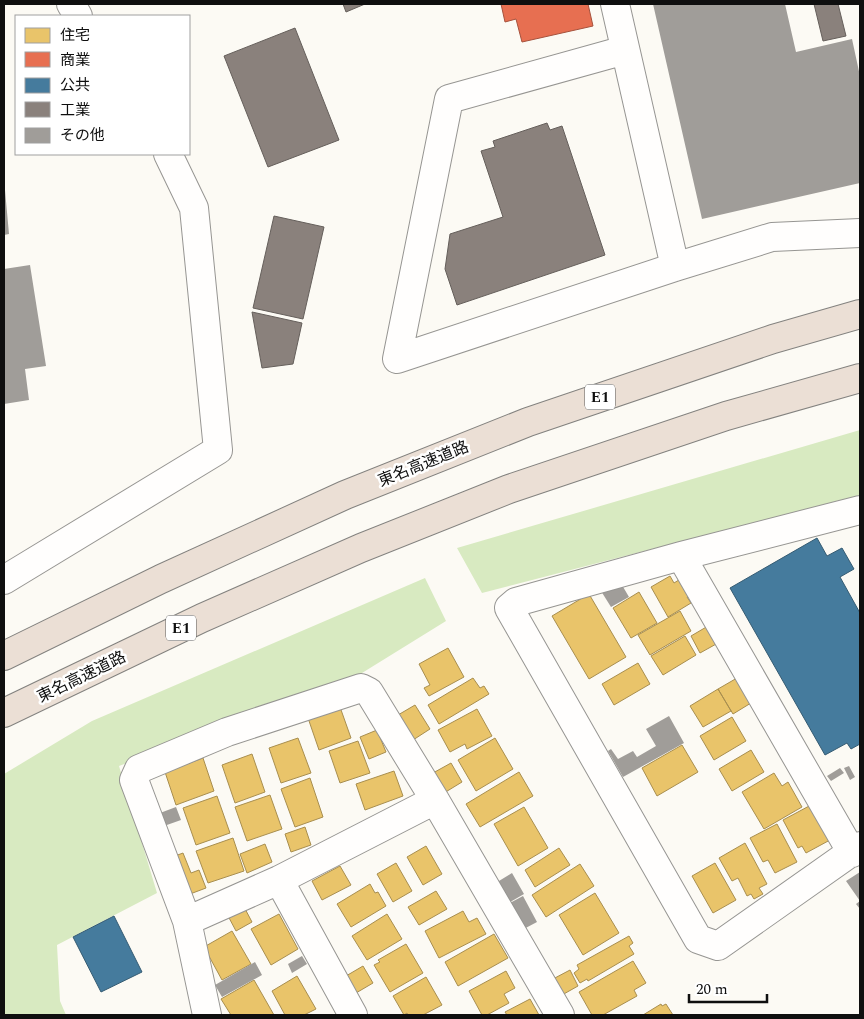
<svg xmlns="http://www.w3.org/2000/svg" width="864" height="1019" viewBox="0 0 864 1019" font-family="Spectral,'Noto Sans JP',serif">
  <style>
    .forest { fill: #d8eac1 }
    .homes { fill: #e9c46a; stroke: #a88e4f }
    .shops { fill: #e76f51; stroke: #a6523d }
    .public { fill: #457b9d; stroke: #355b72 }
    .industry { fill: #8a817c; stroke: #655f5b }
    .building { fill: #a09d99 }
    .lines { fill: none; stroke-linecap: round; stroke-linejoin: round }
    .minor-casing { stroke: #969592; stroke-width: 30 }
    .highway-casing { stroke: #83827f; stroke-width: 30 }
    .minor { stroke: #fffefd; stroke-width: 28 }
    .highway { stroke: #ebdfd5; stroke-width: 28 }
    .labels { text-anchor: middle; stroke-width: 5; stroke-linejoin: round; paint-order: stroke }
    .shield { fill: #fff; stroke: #575757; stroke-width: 1 }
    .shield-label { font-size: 15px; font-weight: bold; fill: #0f0f0f }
    .street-label { font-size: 16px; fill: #0f0f0f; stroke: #fff }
  </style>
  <rect width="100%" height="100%" fill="#fcfaf4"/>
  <path class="forest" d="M860,430V495L482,593L457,548Z
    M425,578L446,621L362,673L119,766L157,893L57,945L60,1001L66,1015H4V774L92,721Z"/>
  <path class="homes" d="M670,576L674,583L682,578L691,595L687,597L691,603L668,617L651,587Z
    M639,592L657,623L631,638L613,608Z
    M589,594L626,657L589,679L552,616Z
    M680,611L691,631L650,655L638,635Z
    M708,626L718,643L700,653L691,636Z
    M685,636L696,655L663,675L651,656Z
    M448,648L464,677L429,696L424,688L430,685L419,664Z
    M638,663L650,684L614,705L602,684Z
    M473,678L480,688L484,686L489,694L439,724L428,705Z
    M737,678L751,703L733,714L718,689Z
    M718,689L731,711L703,727L690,706Z
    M415,705L430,729L413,740L398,715Z
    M340,707L351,738L319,750L308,718Z
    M477,709L492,736L467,749L465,744L450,752L438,730Z
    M732,717L746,741L714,760L700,736Z
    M377,730L386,752L369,759L360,737Z
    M298,738L311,773L281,783L269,748Z
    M495,738L513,769L476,791L458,760Z
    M358,741L370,773L340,783L329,751Z
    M682,745L698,772L657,796L642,768Z
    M751,750L764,772L732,791L719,769Z
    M252,754L265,792L235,803L222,765Z
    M203,758L214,791L176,805L165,772Z
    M451,763L462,782L444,793L433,773Z
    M394,771L403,796L365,810L356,784Z
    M519,772L533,796L480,827L466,804Z
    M774,773L782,786L788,782L802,807L764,829L742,792Z
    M310,778L323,817L295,827L281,789Z
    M270,795L282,829L247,841L235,807Z
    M217,796L230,833L196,845L183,808Z
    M811,805L830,840L806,853L802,846L798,848L783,820Z
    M524,807L548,848L518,866L494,824Z
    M777,824L797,862L775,873L768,860L763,862L750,838Z
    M305,827L311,845L291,852L285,834Z
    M233,838L244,871L208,883L196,851Z
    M745,843L767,884L759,888L763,894L754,899L751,894L747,896L738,878L732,881L719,858Z
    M265,844L272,862L247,873L240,854Z
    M426,846L442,874L423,885L407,857Z
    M559,848L570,865L535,887L525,870Z
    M183,853L191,873L199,870L206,888L190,894L175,856Z
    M396,863L412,891L393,902L377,874Z
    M715,863L736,900L713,913L692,876Z
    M580,864L594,886L546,917L532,895Z
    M340,866L351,885L322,900L312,881Z
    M370,884L375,893L378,892L386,906L351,927L337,904Z
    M436,891L447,909L419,925L408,907Z
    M595,893L619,933L583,955L559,915Z
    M243,905L252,922L236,931L227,914Z
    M463,911L469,922L477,918L486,934L439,958L425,931Z
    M279,914L298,949L271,965L251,929Z
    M387,914L402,939L367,960L352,936Z
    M232,931L251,964L222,980L204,947Z
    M494,934L508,958L458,986L445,962Z
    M629,936L633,943L629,946L634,954L588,981L587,979L580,983L574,973L579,969L577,965Z
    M406,944L423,973L390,992L374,965L380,962L378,960Z
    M633,961L646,983L634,990L637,996L603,1015H592L579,992Z
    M363,966L373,983L356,993L346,976Z
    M570,970L578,986L562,995L553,979Z
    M506,971L515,988L504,994L509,1003L487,1015H482L469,991Z
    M297,976L316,1009L304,1015H285L272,991Z
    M426,977L442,1005L423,1015H408L407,1013L404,1015L393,996Z
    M254,980L274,1015H231L221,999Z
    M530,999L539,1015H507L505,1012Z
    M661,1004L662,1006L666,1004L673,1015H643Z"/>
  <path class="shops" d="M501,4H588L593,26L522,42L516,19L505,22Z"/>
  <path class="public" d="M817,538L827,556L842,548L854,569L840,577L860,613V744L851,749L847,743L825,755L730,588Z
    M114,916L142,972L101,992L73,937Z"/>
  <path class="industry" d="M343,4H365L346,12Z
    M814,4H838L846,36L823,41Z
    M295,28L339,140L268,167L224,56Z
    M547,123L550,130L562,126L605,255L457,305L445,269L450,234L503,217L481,151L495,147L493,141Z
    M274,216L324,227L303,319L253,308Z
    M252,312L302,323L293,364L262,368Z"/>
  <path class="building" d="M653,4H785L796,52L852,39L860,76V183L702,219Z
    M4,190H5L9,234L4,235Z
    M30,265L46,366L25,369L29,400L4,404V269Z
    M619,580L629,597L611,607L601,591Z
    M669,716L684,743L623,777L608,751L611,749L618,759L633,751L637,757L656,746L646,729Z
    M849,766L855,777L850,780L844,768Z
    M840,768L844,773L831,781L827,776Z
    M176,807L181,820L164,826L160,813Z
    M860,872V909L856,904L860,901L846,881Z
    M512,873L524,894L505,905L494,884Z
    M523,896L537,922L520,931L506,905Z
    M302,956L307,964L292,973L288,964Z
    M255,962L262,975L222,997L215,985Z"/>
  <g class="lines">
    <defs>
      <path id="minor" d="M71,4L78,16
        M615,4L675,267
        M625,50L449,99L397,359L675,267L772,237L860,233
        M860,510L681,556L516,602L509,608L698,939L718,946L860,846
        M681,556L852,853
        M4,580L218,450L194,208L168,154
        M279,880L353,1015
        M187,921L279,880L435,800
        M207,1015L187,921L134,780L139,769L227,732L361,688L369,692L435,800L560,1015"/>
      <path id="highway" d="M4,656L161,579L345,495L528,422L773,339L860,314
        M4,713L202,618L361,548L509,489L726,416L860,378"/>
    </defs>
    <use href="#minor" class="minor-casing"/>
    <use href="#highway" class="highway-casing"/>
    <use href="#minor" class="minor"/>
    <use href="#highway" class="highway"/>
  </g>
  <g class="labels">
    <g class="shield">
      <rect x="585" y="384.5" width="30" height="25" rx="4"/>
      <rect x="166" y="615.5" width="30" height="25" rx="4"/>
    </g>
    <g class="shield-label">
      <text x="600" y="402">E1</text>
      <text x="181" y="633">E1</text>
    </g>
    <g class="street-label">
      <text transform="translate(423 463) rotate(-22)" y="6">東名高速道路</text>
      <text transform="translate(81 676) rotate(-26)" y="6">東名高速道路</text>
    </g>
  </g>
  <rect width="864" height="1019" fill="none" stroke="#0f0f0f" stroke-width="10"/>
  <rect x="15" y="15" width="175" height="140" fill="#ffffff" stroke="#9f9f9f"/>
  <rect x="25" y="28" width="25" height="15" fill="#e9c46a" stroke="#9f9f9f"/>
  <text x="60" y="40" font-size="15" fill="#0f0f0f">住宅</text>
  <rect x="25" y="52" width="25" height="15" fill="#e76f51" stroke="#9f9f9f"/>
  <text x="60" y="65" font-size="15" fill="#0f0f0f">商業</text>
  <rect x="25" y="78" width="25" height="15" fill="#457b9d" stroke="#9f9f9f"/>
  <text x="60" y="90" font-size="15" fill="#0f0f0f">公共</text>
  <rect x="25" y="102" width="25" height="15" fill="#8a817c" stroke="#9f9f9f"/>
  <text x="60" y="115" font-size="15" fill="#0f0f0f">工業</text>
  <rect x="25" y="128" width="25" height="15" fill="#a09d99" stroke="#9f9f9f"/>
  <text x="60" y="140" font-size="15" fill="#0f0f0f">その他</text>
  <path d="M689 994v8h78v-8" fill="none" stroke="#0f0f0f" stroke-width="2.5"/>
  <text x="696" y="994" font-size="15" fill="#0f0f0f" stroke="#ffffff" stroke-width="4" paint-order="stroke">20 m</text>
</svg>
